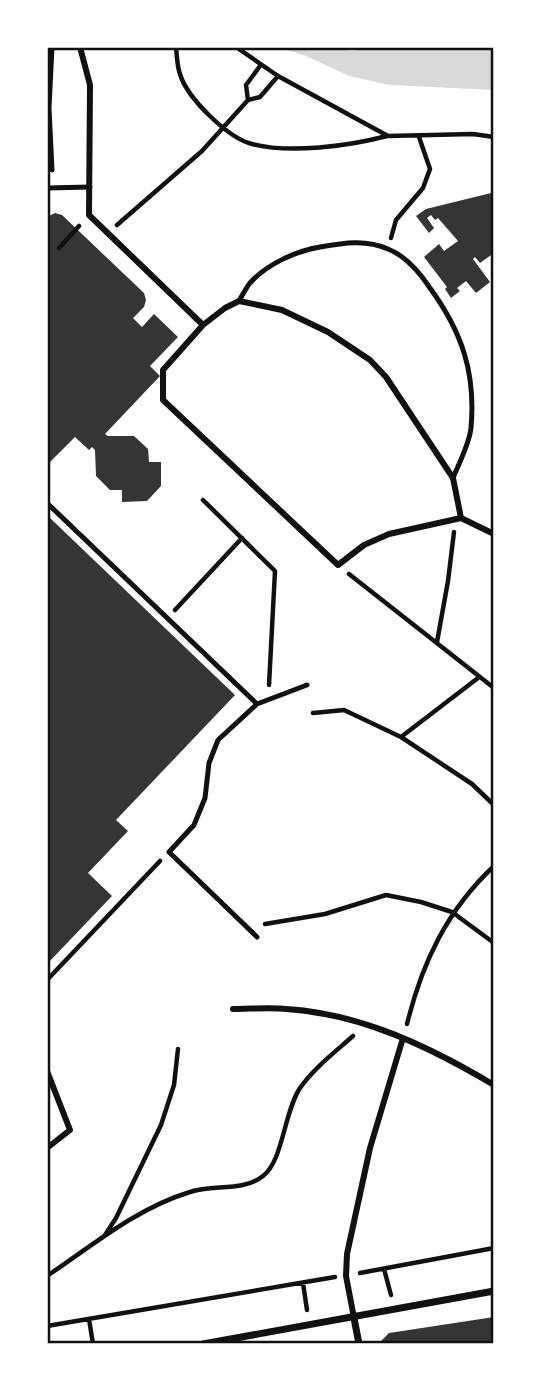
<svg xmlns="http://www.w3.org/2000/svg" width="541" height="1391" viewBox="0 0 541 1391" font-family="'Alegreya Sans',sans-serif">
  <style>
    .water { fill: #d9d9d9 }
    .building { fill: #353535 }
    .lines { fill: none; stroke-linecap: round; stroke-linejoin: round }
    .path { stroke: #111; stroke-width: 4.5 }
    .service { stroke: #111; stroke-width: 5 }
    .pedestrian { stroke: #111; stroke-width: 6 }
    .minor { stroke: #111; stroke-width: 7 }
    .neatline { fill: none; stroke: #111; stroke-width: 2.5 }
  </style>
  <rect width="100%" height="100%" fill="#fff"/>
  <path class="water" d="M277,47H333C342,51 358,53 367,47H494V90L390,85L349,76L306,56Z"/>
  <path class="building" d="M491,193L494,198V253L480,263L475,257L473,259L490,282L476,293L466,281L457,288L460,291L451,298L445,289L447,287L424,257L439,244L444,251L458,241L438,218L435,220L431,215L427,218L434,228L429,233L416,216L426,209Z
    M55,213L62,215L144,293L146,300L144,307L133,318L142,327L154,314L178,337L150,366L160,376L105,434L108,436H134L148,449L149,462H161V486L147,501L122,502V490H110L96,476L95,450L92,447L89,450L75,437L47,465V217Z
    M50,518L235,695L116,820L128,831L88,873L112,896L47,964V520Z
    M494,1317V1344H378L389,1333Z"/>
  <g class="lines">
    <path class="path" d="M176,47C177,56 177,66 180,74C187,98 228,138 252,144C290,154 349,146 387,136
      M236,47L278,76L388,136L473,134L494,137
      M248,100L246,85L260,66
      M117,225L202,151L248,100L260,97L278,76
      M391,238L396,220L423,188L430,169L419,137
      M59,248L79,226
      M203,500L275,571L269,685
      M349,574L494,688
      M175,610L242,538
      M437,642L448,581L454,532
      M313,713L344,710L401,737L472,784L494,805
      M401,737L478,678
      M265,924L325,914L386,895L421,902L452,912L494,943
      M47,980L160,861
      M407,1024C422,963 447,910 494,866
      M105,1235L116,1218L161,1125L174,1085L178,1049
      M384,1269L391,1295
      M360,1273L494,1248
      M47,1276C93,1245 137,1208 190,1192C213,1184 243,1192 263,1176C283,1161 284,1112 300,1088C314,1068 335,1052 353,1036
      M303,1283L307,1310
      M89,1319L93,1344
      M47,1326L335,1277"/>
    <path class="service" d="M52,47L49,108L52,170
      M47,188L90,187
      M239,301C242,296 246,288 250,283C267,264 296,251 320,247C343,243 366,239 388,249C406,256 420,273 430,288C462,332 476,373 471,428C469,445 459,463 453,478
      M47,503L257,704
      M257,937L169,852L194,825L205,798L209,763L218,740L257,704L307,685"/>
    <path class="pedestrian" d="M80,47L90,85L89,215L203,325L163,370V400L338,565L364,545L389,534L461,518
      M203,325L225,308L239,301L282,310L328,332L370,360L386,377L453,478L461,518
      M461,518L494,534
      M233,1009C250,1009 269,1007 287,1009C362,1014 430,1047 494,1085
      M47,1071L70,1130L47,1148
      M354,1318L346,1276L347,1254L370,1148L403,1038"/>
    <path class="minor" d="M354,1318L359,1344
      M203,1344L494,1291"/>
  </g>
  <rect width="541" height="1391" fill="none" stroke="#ffffff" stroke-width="98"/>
  <rect x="49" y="49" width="443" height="1293" class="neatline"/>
</svg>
